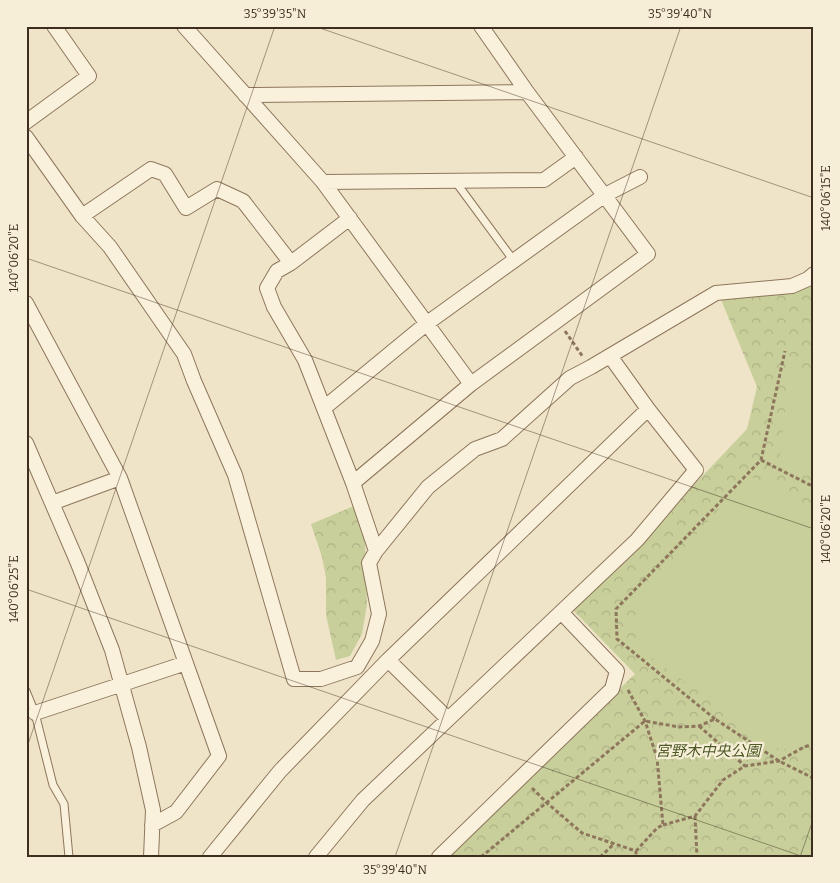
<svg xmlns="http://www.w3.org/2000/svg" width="840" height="883" viewBox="0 0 840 883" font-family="Bitter,'Noto Sans JP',serif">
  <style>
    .park { fill: url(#park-crowns) }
    .pitch { fill: #c9cf9b }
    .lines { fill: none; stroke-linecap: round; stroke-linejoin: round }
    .lane-casing { stroke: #8d765c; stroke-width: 9 }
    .street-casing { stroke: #8d765c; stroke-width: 16 }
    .path { stroke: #8d765c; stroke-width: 3; stroke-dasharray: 4 2.5; stroke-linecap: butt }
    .lane { stroke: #faf1dc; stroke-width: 7 }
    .street { stroke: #faf1dc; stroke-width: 14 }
    .ticks { fill: none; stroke: #3d2e20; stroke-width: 1; stroke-opacity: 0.45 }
    .labels { text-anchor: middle; stroke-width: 4.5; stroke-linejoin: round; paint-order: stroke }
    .park-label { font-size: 15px; font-style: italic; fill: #4d5a26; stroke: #f7eed8 }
    .neatline { fill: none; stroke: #3d2e20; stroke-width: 2 }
    .ticks-label { font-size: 12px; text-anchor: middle; fill: #3d2e20 }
  </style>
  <defs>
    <pattern id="park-crowns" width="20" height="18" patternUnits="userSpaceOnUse" patternTransform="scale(1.25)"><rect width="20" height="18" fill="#c9cf9b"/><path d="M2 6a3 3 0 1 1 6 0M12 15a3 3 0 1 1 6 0" fill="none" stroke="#aeb285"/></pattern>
  </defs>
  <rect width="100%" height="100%" fill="#f0e4c8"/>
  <path class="park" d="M814,282V857H446L635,674L571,608L638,544L747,429L757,387L720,297Z
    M354,506L365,537L367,605L362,634L350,656L336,660L326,615V578L322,557L311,524Z"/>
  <path class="pitch" d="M789,371L814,373V476L778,474Z
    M749,476L814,509V727L782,751L638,648L635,602Z"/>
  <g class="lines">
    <defs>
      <path id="lane" d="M455,181L514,261
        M26,691L35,713L53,785L64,804L69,857"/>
      <path id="street" d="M184,26L323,182L471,384
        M245,95L527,92
        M26,122L89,76L54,26
        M26,137L82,216L110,247L184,354L194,381L235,475L294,679H321L357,667L372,641L379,614L369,563L376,551L428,487L475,449L502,439L570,378L591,367L716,293L792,286L808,279L814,274
        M323,182L544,180L576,157
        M82,216L151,169L165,174L186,208L217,189L243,201L291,263
        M350,218L291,263L277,271L267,288L274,307L305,360L353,483L376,551
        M26,303L120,478
        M324,408L426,324L605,195L640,177
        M26,443L77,561L112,650L139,747L153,810L151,857
        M353,483L471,384L648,254L527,92L481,26
        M52,503L120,478L219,756L176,812L152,825
        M388,660L448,719
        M35,713L186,663
        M210,857L280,771L388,660L648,409
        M316,857L363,800L637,540L696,470L648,409L610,356
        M439,857L612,689L617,671L562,613"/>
    </defs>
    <use href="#lane" class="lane-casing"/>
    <use href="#street" class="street-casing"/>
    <path class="path" d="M565,331L583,357
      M761,460L814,487
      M628,690L645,721L657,758L663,825L657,828L636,851
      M715,719L617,639L616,609L761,460L785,351
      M699,726L745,766
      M532,788L546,802L582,833L636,851V857
      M695,816L697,857
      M663,825L695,816L723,780L745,766L779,761L804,747L814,744
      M481,857L645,721L679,727L699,726L715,719L779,761L811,777L814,780
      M600,857L614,844"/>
    <use href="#lane" class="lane"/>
    <use href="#street" class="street"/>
  </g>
  <path class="ticks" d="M314,26L814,198M26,258L814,529M26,589L804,857M26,750L275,26M395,857L681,26M800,857L814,817"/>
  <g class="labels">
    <g class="park-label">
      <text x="708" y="756">宮野木中央公園</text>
    </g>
  </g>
  <rect width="840" height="883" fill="none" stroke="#f7eed8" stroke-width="55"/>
  <rect x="28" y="28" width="784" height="828" class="neatline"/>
  <g class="ticks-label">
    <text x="275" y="18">35°39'35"N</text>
    <text x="680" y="18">35°39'40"N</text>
    <text transform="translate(826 198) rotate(-90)" y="4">140°06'15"E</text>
    <text transform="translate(14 258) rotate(-90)" y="4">140°06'20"E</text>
    <text transform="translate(826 529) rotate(-90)" y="4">140°06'20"E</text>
    <text transform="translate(14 589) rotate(-90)" y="4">140°06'25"E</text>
    <text x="395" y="874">35°39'40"N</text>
  </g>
</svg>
